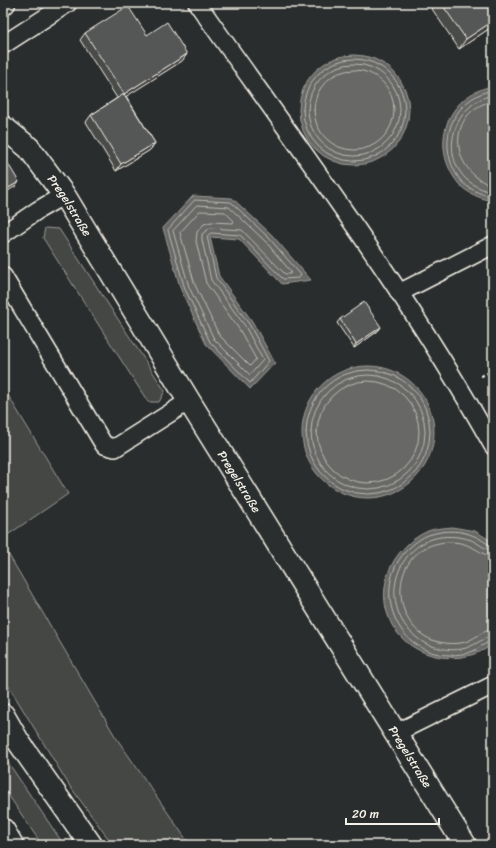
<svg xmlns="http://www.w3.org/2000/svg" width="496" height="848" viewBox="0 0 496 848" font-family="Sriracha,sans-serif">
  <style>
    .green { fill: #444645; stroke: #9c9c96 }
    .water { fill: #676866; stroke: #9f9f9a }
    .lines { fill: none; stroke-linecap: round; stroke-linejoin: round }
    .shore { stroke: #bcbab4; stroke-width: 1 }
    .lane-casing { stroke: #f4f1e8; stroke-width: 20 }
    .street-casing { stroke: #f4f1e8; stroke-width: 25 }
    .secondary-casing { stroke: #f4f1e8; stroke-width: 25 }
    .path { stroke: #f4f1e8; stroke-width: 2.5; stroke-dasharray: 3 3; stroke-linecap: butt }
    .lane { stroke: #2a2d2e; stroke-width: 17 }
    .street { stroke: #2a2d2e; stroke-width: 22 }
    .secondary { stroke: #2a2d2e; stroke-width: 22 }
    .wall { fill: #494b4a; stroke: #f4f1e8 }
    .shaded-wall { fill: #3c3d3c; stroke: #f4f1e8 }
    .building { fill: #555756; stroke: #f4f1e8 }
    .labels { text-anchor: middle; stroke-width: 3; stroke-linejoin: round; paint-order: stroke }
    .street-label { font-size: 12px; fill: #f4f1e8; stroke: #2a2d2e }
  </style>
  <rect width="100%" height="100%" fill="#2a2d2e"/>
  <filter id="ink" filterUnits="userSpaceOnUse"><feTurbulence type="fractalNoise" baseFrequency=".025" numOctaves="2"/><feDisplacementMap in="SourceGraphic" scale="8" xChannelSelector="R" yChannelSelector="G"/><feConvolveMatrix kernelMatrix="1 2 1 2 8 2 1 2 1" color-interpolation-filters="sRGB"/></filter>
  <g filter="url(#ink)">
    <path class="green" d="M45,228L59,229L165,391L159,402H148L43,238Z
      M3,387L68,494L3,538Z
      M3,545L115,736L190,845H113L69,785L3,677Z
      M3,755L64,845H42L3,787Z"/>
    <path class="water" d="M299 110a55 55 0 1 1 110 0a55 55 0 1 1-110 0Z
      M493,86V202C481,198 467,194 458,183C429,146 446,95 493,86Z
      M193,196L232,198L272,235L311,280L282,284L239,239L210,237L219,276L252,321L275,363L250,389L206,344L181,290L163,228Z
      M302 432a66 66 0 1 1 132 0a66 66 0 1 1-132 0Z
      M452,527L475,531L493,542V644C462,668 412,660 392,625C373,588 392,547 428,531C435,528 445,528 452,527Z"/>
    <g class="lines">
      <path class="shore" d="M303 110a51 51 0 1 1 102 0a51 51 0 1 1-102 0Z
        M308 110a46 46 0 1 1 92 0a46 46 0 1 1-92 0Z
        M314 110a40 40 0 1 1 80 0a40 40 0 1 1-80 0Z
        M493,90C461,96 441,127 450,159C452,167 457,177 463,183C472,191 482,194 493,198
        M493,95C456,102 438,151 466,179C474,186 483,190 493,193
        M493,101C447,110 447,171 493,186
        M195,200L231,202L269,238L301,275L299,278L283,279L240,235L211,233L207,236L216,278L249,324L269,361L250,383L210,342L185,289L168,230Z
        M197,205L229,207L266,242L291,272L290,274H285L242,230L210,228L202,234V240L211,280L245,326L263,360L250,375L214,339L189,287L173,231Z
        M200,211L225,212L234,221L233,223L211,222L204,224L197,232L196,241L206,283L239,329L256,359L250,366L219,335L195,285L180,233Z
        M306 432a62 62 0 1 1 124 0a62 62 0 1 1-124 0Z
        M311 432a57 57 0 1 1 114 0a57 57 0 1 1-114 0Z
        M317 432a51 51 0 1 1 102 0a51 51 0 1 1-102 0Z
        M493,545C486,545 481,538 474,536C462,530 445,530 432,534C422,536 412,545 405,552C371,590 397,655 450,655C456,655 465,654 471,652C479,649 485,642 493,641
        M493,550C484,550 479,543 471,540C460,536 444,535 432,539C395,552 383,599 408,629C414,636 423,644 432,646C444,650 459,652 471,646C478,643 485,637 493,636
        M493,556C484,556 479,550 471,547C461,541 446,541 435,544C390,556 390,623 432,640C443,644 458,645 468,641C477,637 483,630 493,630"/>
      <defs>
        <path id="lane" d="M197,3C299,148 407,291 493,446
          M3,45L68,3
          M3,234L38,210L64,195
          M3,276L104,445L115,448L189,401
          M399,293L493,245
          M396,733L493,685"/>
        <g id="street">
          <path d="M3,4L4,3"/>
          <path id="s1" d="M3,127L29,148L64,195L189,401L465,845"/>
          <path d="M3,830L12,845"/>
        </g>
        <path id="secondary" d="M3,715L18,741L91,845"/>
      </defs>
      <use href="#lane" class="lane-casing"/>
      <use href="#street" class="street-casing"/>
      <use href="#secondary" class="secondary-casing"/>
      <path class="path" d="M481,376L493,371"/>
      <use href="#lane" class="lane"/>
      <use href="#street" class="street"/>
      <use href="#secondary" class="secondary"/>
    </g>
    <path class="wall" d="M428,3H493V26L459,49Z
      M85,33L147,35L187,54L182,61L126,96L155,143L150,150L116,171L86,122L91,115L117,98L80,40Z
      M340,319L381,327L378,331L354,348L337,323Z"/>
    <path class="shaded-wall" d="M493,21V26L459,49L466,39Z
      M187,54L182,61L119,101L124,94Z
      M155,143L150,150L116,171L121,164Z
      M19,182L16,186L3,194V191Z
      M381,327L378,331L354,348L356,344Z"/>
    <path class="building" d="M441,3H493V21L466,39Z
      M128,6L147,35L167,22L187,54L124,94L85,33Z
      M124,94L155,143L121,164L91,115Z
      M3,157H4L19,182L3,191Z
      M364,302L381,327L356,344L340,319Z"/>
  </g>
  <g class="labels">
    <g class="street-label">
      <text dy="4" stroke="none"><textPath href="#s1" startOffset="104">Pregelstraße</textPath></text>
      <text dy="4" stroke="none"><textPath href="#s1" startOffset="428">Pregelstraße</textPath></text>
      <text dy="4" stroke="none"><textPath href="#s1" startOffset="752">Pregelstraße</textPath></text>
    </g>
  </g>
  <rect width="496" height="848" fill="none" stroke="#2a2d2e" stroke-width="16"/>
  <rect x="8" y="8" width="480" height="832" fill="none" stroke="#f4f1e8" stroke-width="1.5" filter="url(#ink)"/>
  <path d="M346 818v6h93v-6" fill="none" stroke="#f4f1e8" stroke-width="2"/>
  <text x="352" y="818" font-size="12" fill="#f4f1e8" stroke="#2a2d2e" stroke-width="3" paint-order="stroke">20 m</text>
</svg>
